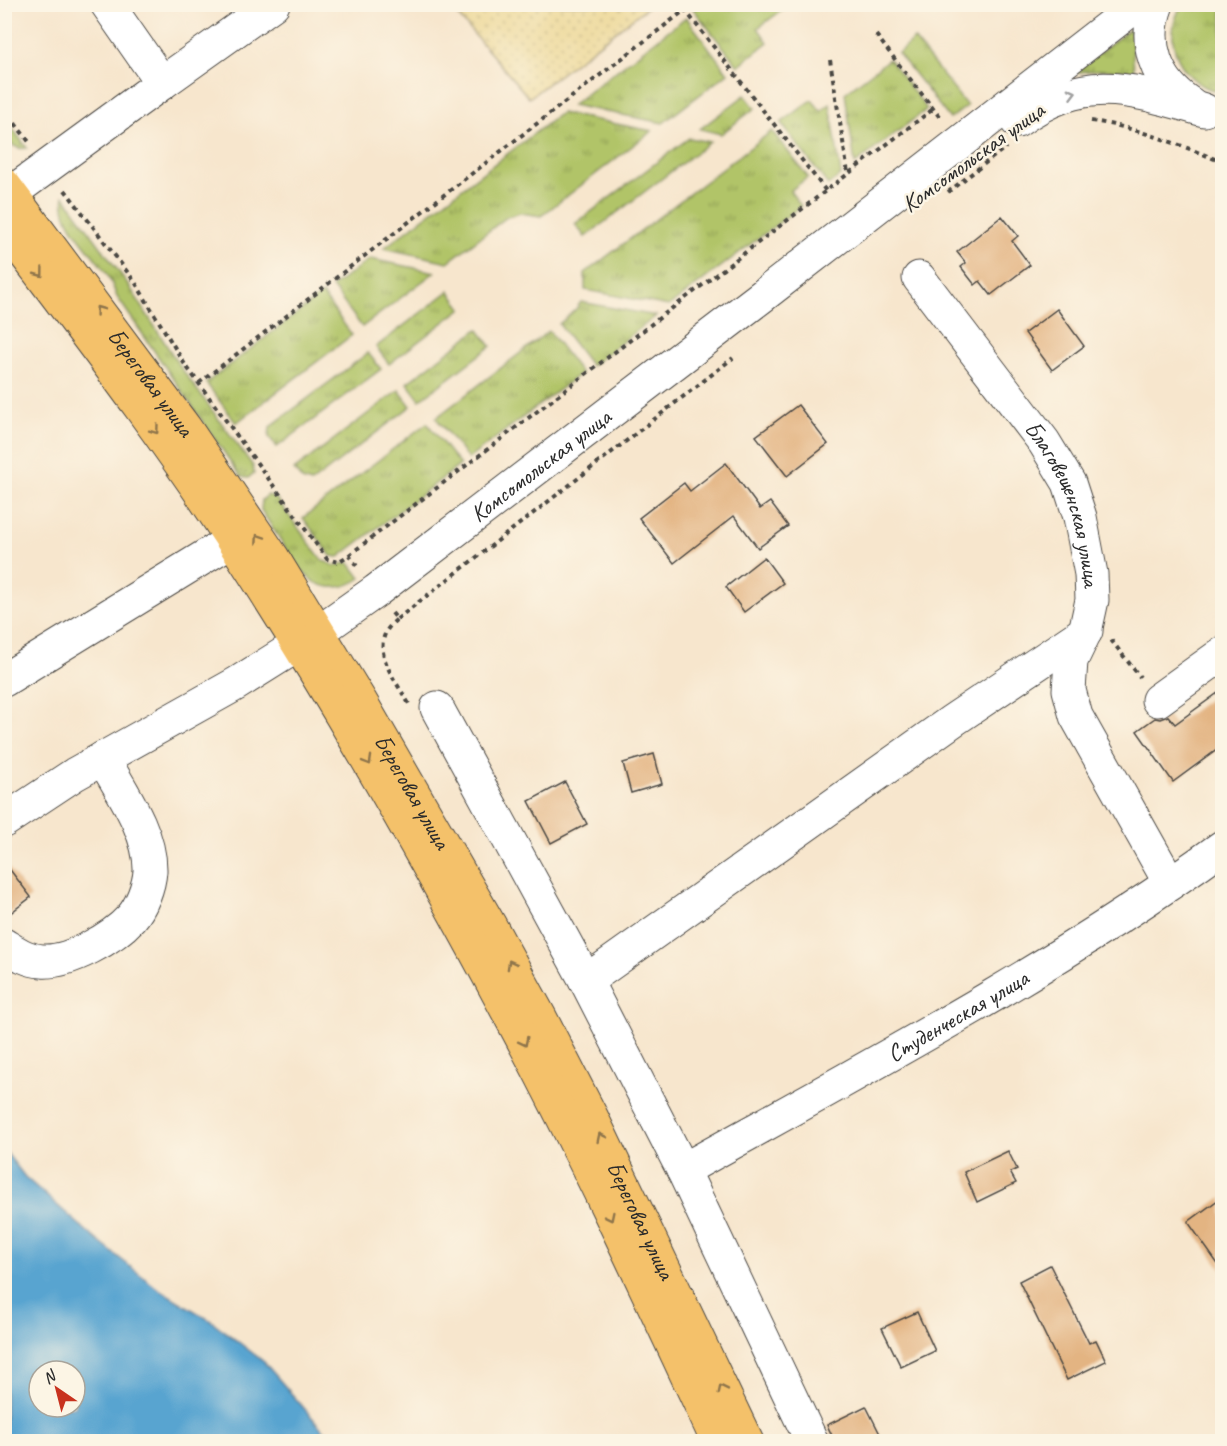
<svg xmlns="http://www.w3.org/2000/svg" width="1227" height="1446" viewBox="0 0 1227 1446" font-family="Caveat,sans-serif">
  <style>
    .grass { fill: url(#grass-tufts); stroke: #6e784a; stroke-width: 1.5 }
    .sand { fill: url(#sand-dots); stroke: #8c8264; stroke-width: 1.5 }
    .water { fill: #58a4d0; stroke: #42687e; stroke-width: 1.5; fill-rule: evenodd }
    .building { fill: #e3b482 }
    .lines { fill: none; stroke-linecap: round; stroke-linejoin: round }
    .minor-casing { stroke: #4a4743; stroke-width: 35 }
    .major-casing { stroke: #4a4743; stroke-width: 35 }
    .path { stroke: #4a4743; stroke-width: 4; stroke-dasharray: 4.5 4.5; stroke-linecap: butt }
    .minor { stroke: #fff; stroke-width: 33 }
    .major { stroke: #f4c16b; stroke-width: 33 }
    .oneway { stroke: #a0a0a0 }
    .oneway2 { stroke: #90764b }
    .labels { text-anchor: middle; stroke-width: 5; stroke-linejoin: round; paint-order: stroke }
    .street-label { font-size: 24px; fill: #2b2b2b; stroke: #fcf5e5 }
  </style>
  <defs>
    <pattern id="grass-tufts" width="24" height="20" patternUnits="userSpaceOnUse" patternTransform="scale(1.5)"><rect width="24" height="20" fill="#b1c468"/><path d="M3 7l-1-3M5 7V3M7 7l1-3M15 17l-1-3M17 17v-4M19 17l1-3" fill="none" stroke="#909f56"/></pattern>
    <pattern id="sand-dots" width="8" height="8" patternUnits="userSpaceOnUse" patternTransform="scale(1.5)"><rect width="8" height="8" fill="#eeda9e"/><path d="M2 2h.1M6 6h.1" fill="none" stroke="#cb8" stroke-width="1.8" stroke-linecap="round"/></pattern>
  </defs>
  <rect width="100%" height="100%" fill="#fcf5e5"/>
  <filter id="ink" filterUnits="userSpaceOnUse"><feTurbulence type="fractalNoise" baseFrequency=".0167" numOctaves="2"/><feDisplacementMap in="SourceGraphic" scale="12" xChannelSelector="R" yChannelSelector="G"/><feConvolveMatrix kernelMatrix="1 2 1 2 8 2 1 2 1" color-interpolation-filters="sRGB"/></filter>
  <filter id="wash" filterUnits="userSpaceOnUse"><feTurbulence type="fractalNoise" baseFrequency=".008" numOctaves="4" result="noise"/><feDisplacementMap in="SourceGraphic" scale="24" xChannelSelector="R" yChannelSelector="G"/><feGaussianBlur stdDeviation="1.35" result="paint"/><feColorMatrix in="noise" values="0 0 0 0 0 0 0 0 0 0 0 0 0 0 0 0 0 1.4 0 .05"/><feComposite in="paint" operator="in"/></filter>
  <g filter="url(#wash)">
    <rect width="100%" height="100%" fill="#f7e6cd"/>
    <path class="grass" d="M690,5H789L758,28L768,42L738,66Z
      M1182,5H1222V92C1182,86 1159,40 1182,5Z
      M686,17L728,73L663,123L572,105Z
      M1131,28L1134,71L1099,70L1074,73Z
      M914,39L967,106L950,119L898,53Z
      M889,59L927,109L855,164L845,93Z
      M745,95L755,108L721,134L700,129Z
      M812,100L821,111L830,104L841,175L828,185L781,123Z
      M561,113L652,131L541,216L520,213L507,217L448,262L384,248Z
      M4,118H5L27,148C16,150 10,144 5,136Z
      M772,131L808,177L790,191L801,206L669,306L585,290V273Z
      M689,138L710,142L585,237L575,224Z
      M64,196L127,283L179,365L253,466L254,473L248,478L241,477L117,297C114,290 112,282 108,276C95,253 58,223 64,196Z
      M370,259L435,272L362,327L332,287Z
      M449,291L462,308L389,364L376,347Z
      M322,294L352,335L236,423L206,383Z
      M581,302L656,316L591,366L559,324L576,309Z
      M478,329L491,346L420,400L407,383Z
      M549,331L581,373L468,459L436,418Z
      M368,353L381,369L277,447L269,437L270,427Z
      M399,390L411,406L311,483L302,480L294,470Z
      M427,423L460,465L339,557L331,556L303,518Z
      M268,495L276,498L322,560L335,566L349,562L361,578C347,588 328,591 313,581C298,571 272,526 261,510L262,500Z"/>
    <path class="sand" d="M449,5H650L529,98Z"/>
    <path class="water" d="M5,1151L25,1177L97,1240L157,1288L213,1322L264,1362L323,1430L341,1441H5ZM39,1371H75V1407H39Z"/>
    <g id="blocks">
      <path class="building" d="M1002,216L1018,236L1012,241L1030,265L991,295L980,281L975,285L961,267L966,263L957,252Z
        M1057,309L1084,346L1052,370L1025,333Z
        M798,405L828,444L787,476L756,436Z
        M726,463L760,509L770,502L788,526L758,548L734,516L674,563L639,518L684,483L690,491Z
        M764,557L783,583L744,612L726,587Z
        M1222,690V746L1173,782L1137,731L1155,718L1160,719L1168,716L1175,724Z
        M654,754L662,784L631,793L623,763Z
        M565,782L587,824L551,843L529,801Z
        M4,862L31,897L4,918Z
        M1008,1151L1017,1169L1010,1172L1016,1183L977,1202L964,1172Z
        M1222,1197V1270L1188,1222Z
        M1050,1265L1089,1343L1096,1340L1106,1361L1067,1380L1019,1281Z
        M917,1312L935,1351L901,1367L882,1328Z
        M866,1406L884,1442H835L827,1425Z"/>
    </g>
  </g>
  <g filter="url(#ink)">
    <use href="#blocks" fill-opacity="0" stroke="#4a4743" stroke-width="1.5"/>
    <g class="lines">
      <defs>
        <g id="minor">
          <path d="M1157,4C1142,43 1156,82 1191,104"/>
          <path d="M162,83L273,4"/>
          <path d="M1017,121C1085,72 1131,89 1204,110"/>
          <path d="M11,193L162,83L107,4"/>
          <path id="s1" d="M919,278L1044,442L1069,483L1080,517L1091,574L1092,600L1085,632L1071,661L1069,690L1076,716L1170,883"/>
          <path id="s2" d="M318,632L376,591L761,297L1138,4"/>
          <path d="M4,680L232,540"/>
          <path d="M1158,700L1222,654"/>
          <path d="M437,708L586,981L683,1170L812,1442"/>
          <path d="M4,821L75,774L236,684L298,645"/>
          <path d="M4,945C17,953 27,960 42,961C69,963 113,938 131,918C141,907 149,886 150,871C151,832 121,791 103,758"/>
          <path d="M586,981L952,721L1086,631"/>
          <path id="s3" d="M683,1170C866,1068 1052,970 1222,847"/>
        </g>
        <g id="major">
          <path id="s4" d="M4,185L185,428L273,558L359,699L489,924L541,1019L592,1118L747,1442"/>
          <path d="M4,226C90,339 177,452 253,572C347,719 434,872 516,1027C588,1162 653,1303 718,1442"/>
        </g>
      </defs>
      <use href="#minor" class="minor-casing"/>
      <use href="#major" class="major-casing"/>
      <path class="path" d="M876,35L942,120
        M830,60L848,173
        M4,109L30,143
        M1091,121C1136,127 1181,145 1222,162
        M65,190L135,282L184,363L327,559L338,562L349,555L359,569
        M948,192L1006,147
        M199,383L685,10L826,191
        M349,555L933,109
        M392,613L397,619C393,623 387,628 385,634C375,657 398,684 409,704
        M397,619L733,358
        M1111,640L1140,677"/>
      <use href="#minor" class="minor"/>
      <use href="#major" class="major"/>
    </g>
    <defs><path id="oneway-chevron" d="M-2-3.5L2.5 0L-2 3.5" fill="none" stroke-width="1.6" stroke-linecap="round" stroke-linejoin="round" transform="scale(1.5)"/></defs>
    <use class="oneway" href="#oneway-chevron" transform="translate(1072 93) rotate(-15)"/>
    <g class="oneway2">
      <use href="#oneway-chevron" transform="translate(40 273) rotate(53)"/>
      <use href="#oneway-chevron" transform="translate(99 310) rotate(-127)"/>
      <use href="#oneway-chevron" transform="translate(155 430) rotate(54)"/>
      <use href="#oneway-chevron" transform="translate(259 538) rotate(-124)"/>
      <use href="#oneway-chevron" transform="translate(368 761) rotate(60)"/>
      <use href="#oneway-chevron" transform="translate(511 964) rotate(-119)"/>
      <use href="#oneway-chevron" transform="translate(524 1042) rotate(63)"/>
      <use href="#oneway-chevron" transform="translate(601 1137) rotate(-116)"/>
      <use href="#oneway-chevron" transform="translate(610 1217) rotate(64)"/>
      <use href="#oneway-chevron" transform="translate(722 1389) rotate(-116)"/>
    </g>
  </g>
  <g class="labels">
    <g class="street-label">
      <text transform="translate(973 157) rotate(-36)" y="8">Комсомольская улица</text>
      <text dy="8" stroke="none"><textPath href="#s4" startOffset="246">Береговая улица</textPath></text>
      <text dy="8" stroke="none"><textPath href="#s2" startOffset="278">Комсомольская улица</textPath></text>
      <text dy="8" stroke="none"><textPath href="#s1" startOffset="272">Благовещенская улица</textPath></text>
      <text dy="8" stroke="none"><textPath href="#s4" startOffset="732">Береговая улица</textPath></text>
      <text dy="8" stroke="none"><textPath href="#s3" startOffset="315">Студенческая улица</textPath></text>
      <text dy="8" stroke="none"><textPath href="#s4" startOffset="1218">Береговая улица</textPath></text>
    </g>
  </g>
  <rect width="1227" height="1446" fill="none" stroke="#fcf5e5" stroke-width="24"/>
  <g transform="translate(57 1389) rotate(325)"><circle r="28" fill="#fcf5e5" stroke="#a8a49b" stroke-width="1.5"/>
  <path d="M0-4.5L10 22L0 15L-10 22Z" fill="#c8321e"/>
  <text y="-9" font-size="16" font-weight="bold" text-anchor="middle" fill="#2b2b2b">N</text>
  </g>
</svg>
